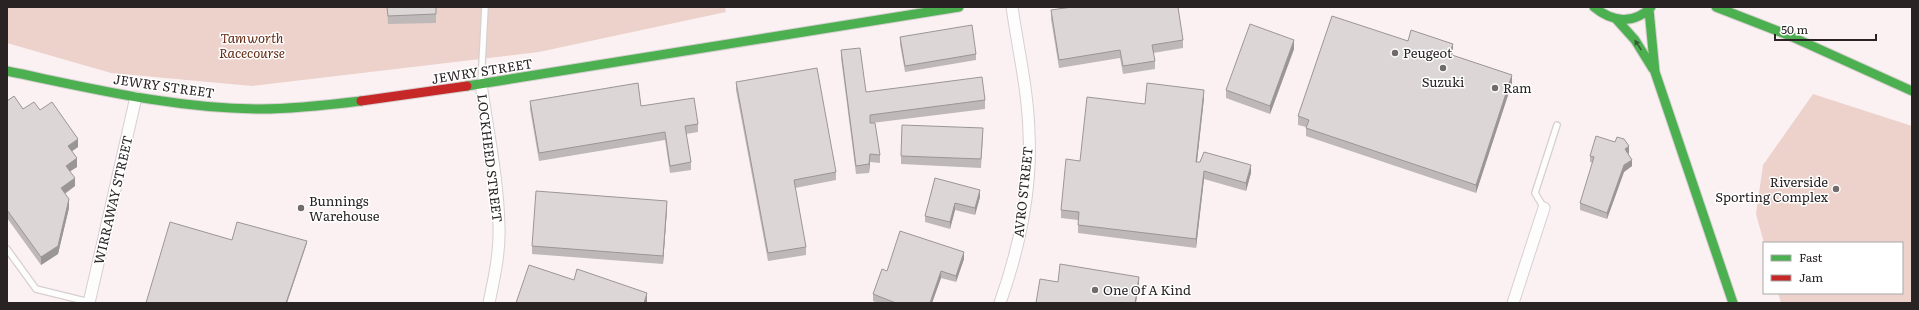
<svg xmlns="http://www.w3.org/2000/svg" width="1919" height="310" viewBox="0 0 1919 310" font-family="Literata,serif">
  <style>
    .green { fill: #ecd2cb }
    .lines { fill: none; stroke-linecap: round; stroke-linejoin: round }
    .lane-casing { stroke: #d6cfd0; stroke-width: 8 }
    .street-casing { stroke: #d6cfd0; stroke-width: 13 }
    .fast-casing { stroke: #d6cfd0; stroke-width: 11 }
    .jam-casing { stroke: #d6cfd0; stroke-width: 11 }
    .lane { stroke: #fefdfd; stroke-width: 5.5 }
    .street { stroke: #fefdfd; stroke-width: 11 }
    .fast { stroke: #4caf50; stroke-width: 9 }
    .jam { stroke: #c62828; stroke-width: 9 }
    .wall { fill: #beb8b8 }
    .shaded-wall { fill: #9b9696 }
    .building { fill: #ddd6d6; stroke: #9b9696 }
    .oneway { fill: #375b36 }
    .poi-dot { fill: #726b6c; stroke: #fff; stroke-width: 1.5 }
    .labels { text-anchor: middle; stroke-width: 3; stroke-linejoin: round; paint-order: stroke }
    .park-label { font-size: 13px; font-style: italic; fill: #642913; stroke: #fff }
    .poi-label { font-size: 13px; fill: #292324; stroke: #fff; text-anchor: start }
    .street-label { font-size: 13px; fill: #292324; stroke: #fff }
  </style>
  <rect width="100%" height="100%" fill="#fbf1f3"/>
  <path class="green" d="M7,7H725L726,12L539,52L252,86L111,73L7,43Z
    M1813,94L1912,126V303H1781L1778,293H1902V243H1764L1756,214L1763,165Z"/>
  <g class="lines">
    <defs>
      <path id="lane" d="M481,84L485,7
        M1544,208L1535,193L1557,125
        M7,249L36,289L89,302"/>
      <path id="street" d="M481,84C488,132 498,179 499,227C500,252 494,279 489,303
        M89,303L136,97
        M1000,303C1019,249 1032,191 1029,133C1028,91 1018,49 1012,7
        M1513,303L1544,208"/>
      <path id="fast" d="M1594,7C1612,22 1634,25 1651,7
        M1716,7L1788,35L1912,91
        M1649,10L1655,72L1733,303
        M1617,20L1635,40L1653,69
        M7,71C90,88 175,109 261,109C294,109 328,105 361,101
        M467,86L959,7"/>
      <path id="jam" d="M361,101L467,86"/>
    </defs>
    <use href="#lane" class="lane-casing"/>
    <use href="#street" class="street-casing"/>
    <use href="#fast" class="fast-casing"/>
    <use href="#jam" class="jam-casing"/>
    <use href="#lane" class="lane"/>
    <use href="#street" class="street"/>
    <use href="#fast" class="fast"/>
    <use href="#jam" class="jam"/>
  </g>
  <path class="wall" d="M387,7H436V23L388,24Z
    M1051,10L1183,40V48L1153,53L1155,61V69L1123,74L1120,58L1059,68L1051,19Z
    M900,37L976,54V60L905,72L900,44Z
    M1408,41L1453,52L1452,55L1512,83L1476,193L1306,136V127L1298,125V116Z
    M1294,49L1270,114L1226,98V90Z
    M841,50L866,92L985,100V109L872,123L880,155V163L870,162L869,173L856,174L841,58Z
    M736,82L836,172V180L795,188L806,247V255L768,261L736,90Z
    M1204,98L1197,162L1251,173L1246,191L1204,179L1196,248L1078,233V220L1061,218V210L1080,161Z
    M7,101L23,109L40,110L78,147L72,151L77,167L70,171L75,186L65,194L69,208L58,254L41,265L7,218Z
    M530,101L641,106L698,124V132L686,134L691,162V170L670,173L665,140L539,161L530,109Z
    M983,136L981,168L901,164V156Z
    M1615,142L1629,153L1628,154L1632,166L1624,172L1607,219L1580,210V203L1593,163L1590,162V156Z
    M935,178L980,197L975,215L955,210L950,229L925,222V216Z
    M667,209L663,264L532,254V246Z
    M964,259L956,282L941,278L932,303H878L873,301V294L887,271Z"/>
  <path class="shaded-wall" d="M1294,40V49L1270,114V106Z
    M1453,44V52L1449,62V54Z
    M1512,75V83L1476,193V185Z
    M1204,90V98L1196,170V162Z
    M78,139V147L68,154V146Z
    M1629,146V153L1625,156V149Z
    M870,154V162L869,173V164Z
    M77,158V167L66,174V166Z
    M1632,160V166L1624,172L1607,219V213L1624,165Z
    M1251,165V173L1246,191V183Z
    M1204,171V179L1196,248V239Z
    M75,178V186L61,196V188Z
    M980,190V197L975,215V208Z
    M69,199V208L58,254L41,265V257Z
    M667,201V209L663,264V256Z
    M955,203V210L950,229V222Z
    M307,241V243L287,303H286Z
    M964,252V259L956,282V276Z
    M941,271V278L932,303H930Z
    M1139,277V285L1136,303H1135Z
    M647,293V303H644Z"/>
  <path class="building" d="M387,7H436V14L388,16Z
    M1072,7H1178L1183,40L1152,45L1155,61L1123,66L1120,50L1059,60L1051,10Z
    M1332,16L1408,41L1411,30L1453,44L1449,54L1512,75L1476,185L1306,128L1309,120L1298,116Z
    M1250,24L1294,40L1270,106L1226,90Z
    M972,25L976,54L905,66L900,37Z
    M860,48L866,92L982,77L985,100L870,115V123H875L880,155L870,154L869,164L856,166L841,50Z
    M817,68L836,172L794,180L806,247L768,253L736,82Z
    M638,83L641,106L694,98L698,124L685,126L691,162L670,166L665,132L539,153L530,101Z
    M1147,83L1204,90L1196,162H1200L1204,152L1251,165L1246,183L1204,171L1196,239L1078,225L1079,212L1061,210L1066,159L1080,161L1087,97L1145,104Z
    M14,96L23,109L34,102L40,110L52,102L78,139L68,146L77,158L66,166L75,178L61,188L69,199L58,246L41,257L7,210V101Z
    M902,125L983,128L981,159L901,156Z
    M1596,136L1615,142L1617,137L1624,139L1629,146L1625,149L1632,160L1624,165L1607,213L1580,203L1594,157L1590,156Z
    M935,178L980,190L975,208L955,203L950,222L925,216Z
    M536,191L667,201L663,256L532,246Z
    M170,222L232,240L237,222L307,241L286,303H146Z
    M900,231L964,252L956,276L941,271L930,303H896L873,294L882,269L887,271Z
    M1060,264L1139,277L1135,303H1036L1040,279L1058,282Z
    M529,265L574,280L577,269L647,293L644,303H516Z"/>
  <defs><path id="oneway-solid" d="M-6-.8H1V-3.2L6.5 0L1 3.2V.8H-6Z"/></defs>
  <use class="oneway" href="#oneway-solid" transform="translate(1638 45) rotate(-124)"/>
  <g class="poi-dot">
    <circle cx="1395" cy="53" r="4"/>
    <circle cx="1443" cy="68" r="4"/>
    <circle cx="1495" cy="88" r="4"/>
    <circle cx="1836" cy="189" r="4"/>
    <circle cx="301" cy="208" r="4"/>
    <circle cx="1095" cy="290" r="4"/>
  </g>
  <g class="labels">
    <g class="park-label">
      <text x="252" y="43">Tamworth<tspan x="252" dy="15">Racecourse</tspan></text>
    </g>
    <g class="poi-label">
      <text x="1403" y="58">Peugeot</text>
      <text x="1443" y="87" text-anchor="middle">Suzuki</text>
      <text x="1503" y="93">Ram</text>
      <text x="1828" y="187" text-anchor="end">Riverside<tspan x="1828" dy="15">Sporting Complex</tspan></text>
      <text x="309" y="206">Bunnings<tspan x="309" dy="15">Warehouse</tspan></text>
      <text x="1103" y="295">One Of A Kind</text>
    </g>
    <g class="street-label">
      <text transform="translate(482 71) rotate(-9)" y="5">JEWRY STREET</text>
      <text transform="translate(164 86) rotate(8)" y="5">JEWRY STREET</text>
      <text transform="translate(490 158) rotate(83)" y="5">LOCKHEED STREET</text>
      <text transform="translate(1023 192) rotate(-84)" y="5">AVRO STREET</text>
      <text transform="translate(113 200) rotate(-77)" y="5">WIRRAWAY STREET</text>
    </g>
  </g>
  <rect width="1919" height="310" fill="none" stroke="#292324" stroke-width="16"/>
  <rect x="1763" y="242" width="140" height="52" fill="#ffffff" stroke="#a9a7a7"/>
  <rect x="1771" y="255" width="20" height="6" fill="#4caf50" stroke="#a9a7a7"/>
  <text x="1799" y="262" font-size="12" fill="#292324">Fast</text>
  <rect x="1771" y="275" width="20" height="6" fill="#c62828" stroke="#a9a7a7"/>
  <text x="1799" y="282" font-size="12" fill="#292324">Jam</text>
  <path d="M1775 34v6h101v-6" fill="none" stroke="#292324" stroke-width="2"/>
  <text x="1781" y="34" font-size="12" fill="#292324" stroke="#ffffff" stroke-width="3" paint-order="stroke">50 m</text>
</svg>
